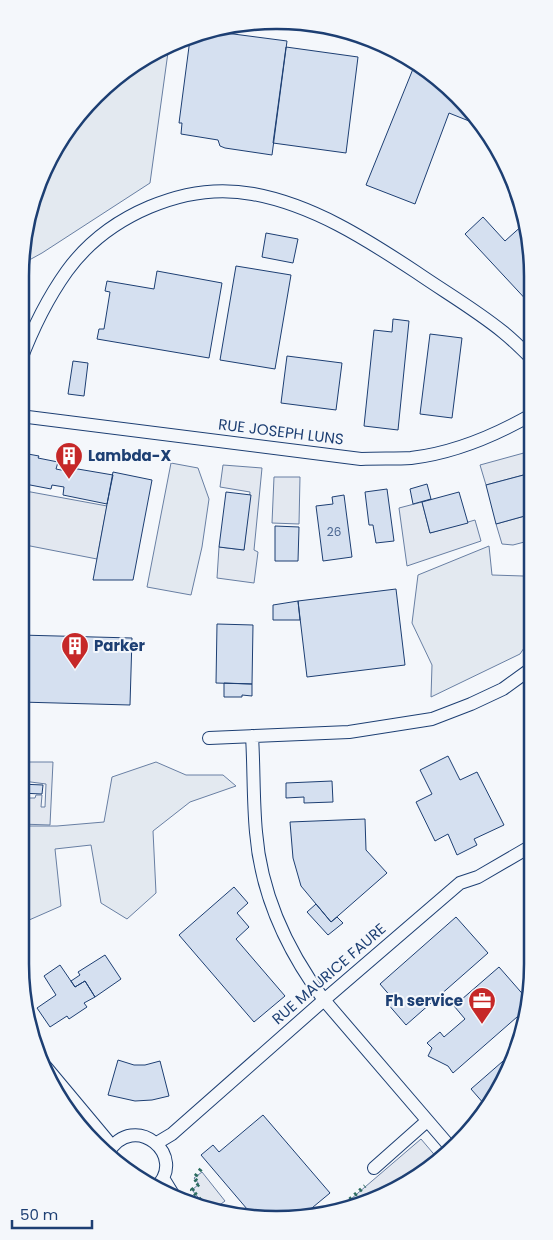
<svg xmlns="http://www.w3.org/2000/svg" width="553" height="1240" viewBox="0 0 553 1240" font-family="Poppins,sans-serif">
  <style>
    .green { fill: #e3e9f0; stroke: #687fa3 }
    .parking { fill: #e3e8f0; stroke: #687fa3 }
    .building { fill: #d5e0f0; stroke: #1d3f73 }
    .lines { fill: none; stroke-linecap: round; stroke-linejoin: round }
    .minor-casing { stroke: #1d3f73; stroke-width: 14 }
    .minor { stroke: #f4f7fb; stroke-width: 12 }
    .hedge { stroke: #2c6c60; stroke-width: 4; stroke-dasharray: 2.5 4; stroke-linecap: butt }
    .labels { text-anchor: middle; stroke-width: 4; stroke-linejoin: round; paint-order: stroke }
    .number-label { font-size: 12px; fill: #4b6792 }
    .street-label { font-size: 15px; fill: #1d3f73; stroke: #f4f7fb }
    .poi-label { font-size: 15px; font-weight: bold; fill: #1d3f73; stroke: #f4f7fb; text-anchor: start }
    .rim { fill: none; stroke: #1d3f73; stroke-width: 2.5 }
  </style>
  <rect width="100%" height="100%" fill="#f4f7fb"/>
  <path class="green" d="M169,45L150,183L42,253L22,264L34,194L84,107L163,46Z
    M171,463L198,468L209,499L202,547L191,595L147,587Z
    M489,546L492,575L523,576L532,571V636L520,654L431,697L432,665L412,623L418,575Z
    M156,762L186,775H223L236,786L190,802L153,831L156,893L127,919L101,903L91,845L55,849L61,906L20,924V826H57L104,822L112,777Z"/>
  <path class="parking" d="M531,451V473L486,485L480,465Z
    M223,465L262,468L254,550L258,552L254,583L217,578L219,547L244,550L250,492L220,487Z
    M274,477H300L299,524L272,523Z
    M20,490L107,506L97,559L20,544Z
    M422,502L430,533L475,520L481,541L407,566L399,508Z
    M532,514V540L513,545L502,544L496,524Z
    M29,762H53L50,825L20,824V798H35L36,795H42L41,807H45L46,784L23,781L24,773H28Z
    M421,1139L438,1159L404,1186L345,1206L344,1205Z
    M202,1172L225,1201L213,1210L207,1208L192,1190L199,1184L194,1178Z"/>
  <path class="building" d="M218,32L287,41L272,155L225,148L220,146L218,140L181,134L182,123H179L190,39Z
    M286,47L358,57L346,153L273,143Z
    M415,64L432,73L480,120L484,127L449,113L415,204L366,185Z
    M483,217L505,241L525,223L531,243V305L465,234Z
    M266,233L298,239L293,263L262,257Z
    M236,266L291,275L275,369L220,360Z
    M157,271L222,283L209,358L97,339L99,329H104L110,292L105,291L107,281L154,289Z
    M393,319L409,321L398,430L364,426L374,330L392,332Z
    M430,334L462,338L452,418L420,414Z
    M287,356L342,363L336,410L281,403Z
    M73,361L88,363L84,396L68,394Z
    M28,454L39,456L38,458L58,462L56,469L66,471V467L113,475L107,504L63,495L64,487L52,485L51,489L25,484L29,466L26,465Z
    M113,472L152,480L133,580H93Z
    M531,473L532,514L496,524L486,485Z
    M427,484L431,499L413,504L410,489Z
    M387,489L394,541L376,543L373,525H369L365,492Z
    M226,492L251,495L244,550L219,547Z
    M459,492L468,523L430,533L422,502Z
    M344,495L352,557L323,561L316,506L333,504L332,497Z
    M275,526L299,527L298,561H275Z
    M396,589L405,665L307,677L298,601Z
    M298,601L300,620H273V605Z
    M217,624L253,625L252,684L216,683Z
    M20,635L132,638L130,705L20,702Z
    M224,683L252,684V696L242,695V697H224Z
    M448,756L460,780L477,772L504,825L474,839L477,845L457,855L448,834L435,841L416,802L432,794L420,770Z
    M332,781L333,802L304,803V797L286,798V783Z
    M20,784L43,785L42,794L20,793Z
    M365,819L366,850L387,873L331,922L301,886L293,858L290,822Z
    M234,887L248,903L237,913L249,927L236,939L285,996L254,1022L179,935Z
    M316,904L331,922L337,917L343,923L328,935L307,912Z
    M456,917L488,953L406,1025L387,1003L392,998L380,984Z
    M105,955L121,979L95,997L85,981L75,987L71,981L80,975L78,972Z
    M60,965L75,987L85,981L95,997L84,1003L87,1007L69,1019L67,1016L50,1027L37,1008L56,995L44,976Z
    M499,967L527,999L525,1010L453,1073L448,1066L428,1056L432,1048L427,1043L440,1032L444,1037L465,1019L454,1006Z
    M518,1048L485,1105L471,1089Z
    M118,1060L134,1065H145L160,1061L169,1096L152,1100L135,1101L108,1095Z
    M263,1115L330,1193L301,1217L253,1216L201,1155L213,1145L219,1152Z"/>
  <g class="lines">
    <defs>
      <path id="minor" d="M20,362C32,330 47,299 67,271C107,216 185,181 253,194C313,205 366,239 416,272C445,292 476,310 503,332C513,340 522,349 531,358
        M20,416L361,459C377,458 395,459 411,458C454,453 494,436 531,415
        M252,736C254,768 253,800 256,832C261,895 286,949 324,1000L451,1148
        M209,738L349,732L432,719L471,704L503,689L532,668
        M46,1067L112,1146
        M157,1143L172,1134L324,1000L460,883L478,877L533,845
        M108,1153C134,1109 190,1157 155,1188
        M374,1168L427,1121
        M163,1178L174,1196"/>
    </defs>
    <use href="#minor" class="minor-casing"/>
    <use href="#minor" class="minor"/>
    <path class="hedge" d="M201,1169L194,1178L199,1184L192,1190L207,1208
      M340,1208L365,1186
      M213,1210L219,1206"/>
  </g>
  <defs>
    <symbol id="building-pin" viewBox="-11 -11 22 30"><path d="M0 17L-7.5 6A9.5 9.5 0 1 1 7.5 6Z" fill="#c62828" stroke="#f4f7fb"/><path d="M-4-6H4V6H1V3H-1V6H-4ZM-2.5-4.3h1.7v1.8h-1.7ZM.8-4.3h1.7v1.8H.8ZM-2.5-1h1.7V.8h-1.7ZM.8-1h1.7V.8H.8Z" fill="#fff"/></symbol>
    <symbol id="office-pin" viewBox="-11 -11 22 30"><path d="M0 17L-7.5 6A9.5 9.5 0 1 1 7.5 6Z" fill="#c62828" stroke="#f4f7fb"/><path d="M-6-3h4V-5.5h4V-3h4V5H-6ZM-1-4.5V-3h2v-1.5ZM-6 0V1H6V0Z" fill="#fff"/></symbol>
  </defs>
  <g fill-rule="evenodd">
    <use href="#building-pin" x="53" y="440" width="32" height="43"/>
    <use href="#building-pin" x="59" y="630" width="32" height="43"/>
    <use href="#office-pin" x="466" y="985" width="32" height="43"/>
  </g>
  <g class="labels">
    <g class="number-label">
      <text x="334" y="536">26</text>
    </g>
    <g class="street-label">
      <text transform="translate(281 432) rotate(7)" y="5">RUE JOSEPH LUNS</text>
      <text transform="translate(329 974) rotate(-41)" y="5">RUE MAURICE FAURE</text>
    </g>
    <g class="poi-label">
      <text x="88" y="461">Lambda-X</text>
      <text x="94" y="651">Parker</text>
      <text x="463" y="1006" text-anchor="end">Fh service</text>
    </g>
  </g>
  <path d="M0 0H553V1240H0ZM276 29H277A247 247 0 0 1 524 276V964A247 247 0 0 1 277 1211H276A247 247 0 0 1 29 964V276A247 247 0 0 1 276 29Z" fill="#f4f7fb" fill-rule="evenodd"/>
  <path class="rim" d="M276 29H277A247 247 0 0 1 524 276V964A247 247 0 0 1 277 1211H276A247 247 0 0 1 29 964V276A247 247 0 0 1 276 29Z"/>
  <path d="M12 1220v8h80v-8" fill="none" stroke="#1d3f73" stroke-width="2.5"/>
  <text x="20" y="1220" font-size="15" fill="#1d3f73" stroke="#f4f7fb" stroke-width="4" paint-order="stroke">50 m</text>
</svg>
